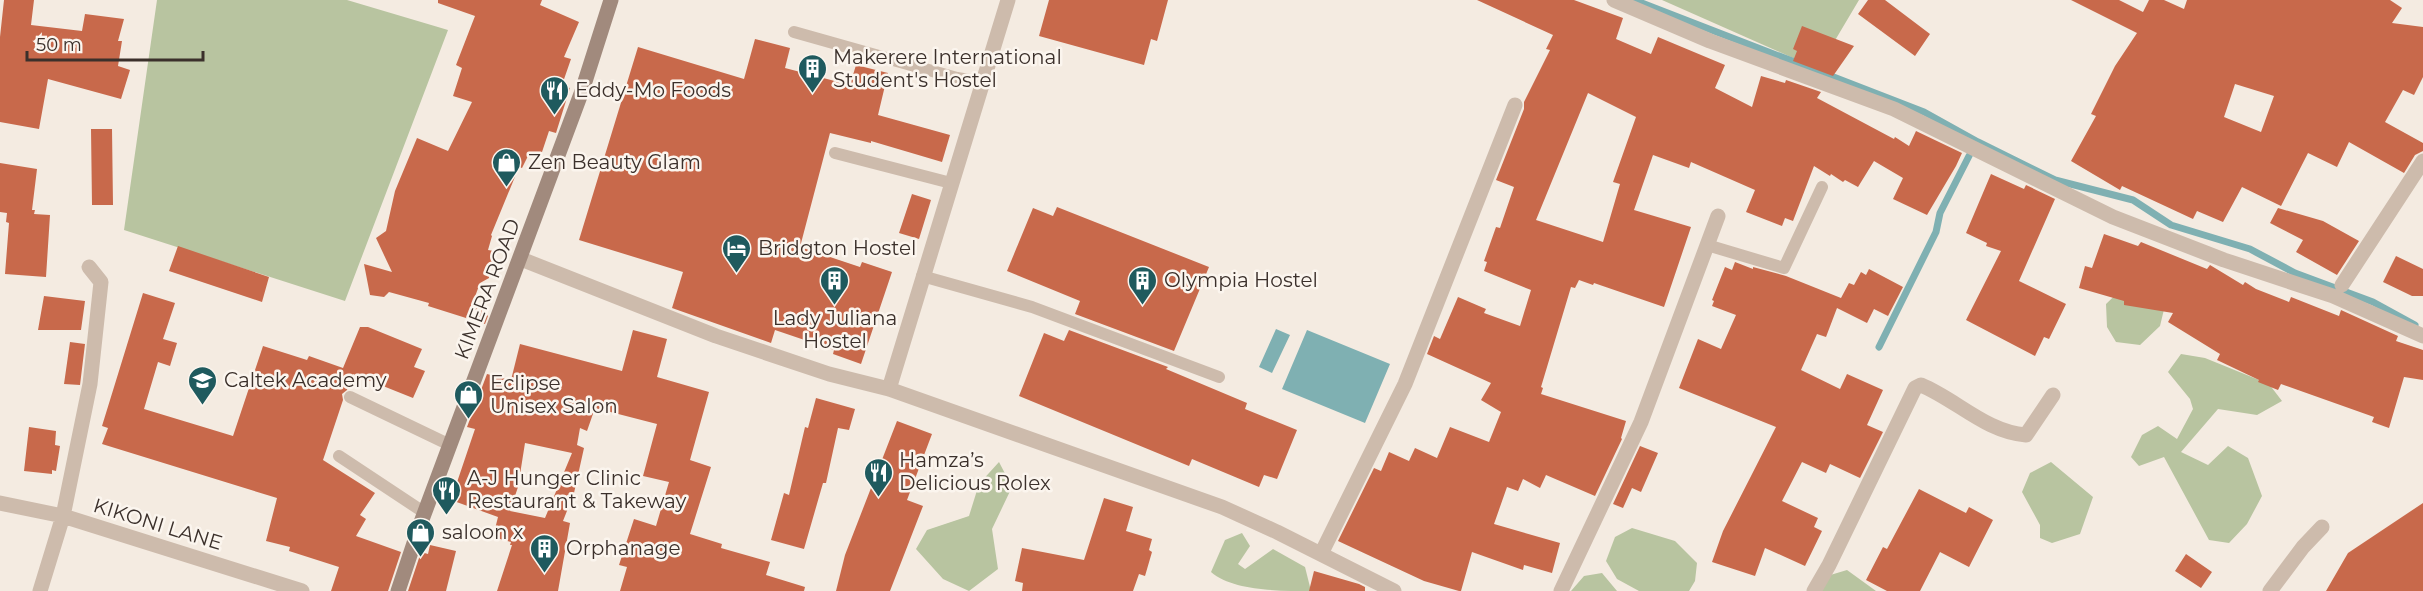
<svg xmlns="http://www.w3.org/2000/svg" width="2423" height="591" viewBox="0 0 2423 591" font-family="Montserrat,sans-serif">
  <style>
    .green { fill: #b8c4a0 }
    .water { fill: #7fb0b2 }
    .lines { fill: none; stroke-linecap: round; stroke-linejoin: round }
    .stream { stroke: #7fb0b2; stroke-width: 7 }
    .building { fill: #c8694b; fill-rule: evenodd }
    .lane { stroke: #cdbbac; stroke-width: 12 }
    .street { stroke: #cdbbac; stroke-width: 15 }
    .secondary { stroke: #a18a7d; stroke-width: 15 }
    .labels { text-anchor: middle; stroke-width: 5; stroke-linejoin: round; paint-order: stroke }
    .poi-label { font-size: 20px; fill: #3b302b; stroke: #fbf5ee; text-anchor: start }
    .street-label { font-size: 20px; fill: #3b302b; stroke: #fbf5ee }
  </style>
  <rect width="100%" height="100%" fill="#f4ebe1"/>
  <path class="green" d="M157,0H347L448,30L345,301L124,230Z
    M1662,0H1859L1818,69Z
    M2134,277L2167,297L2160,326L2140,345L2116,342L2107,327L2106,304Z
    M2181,354L2205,358L2269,384L2282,401L2257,415L2218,409L2181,452L2208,465L2228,446L2248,458L2262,496L2247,524L2229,543L2209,540L2164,457L2139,466L2131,457L2142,435L2158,426L2177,439L2193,409L2190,399L2168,372Z
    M999,462L1012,487L992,529L998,569L969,591L943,579L916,549L927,530L969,516L979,484Z
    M2051,462L2093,497L2080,534L2052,543L2040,538V525L2022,492L2030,473Z
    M1632,528L1675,541L1697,563L1695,581L1689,591H1639L1617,579L1606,561L1615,537Z
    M1242,533L1250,546L1238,564L1245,569L1273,549L1305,567L1311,591C1279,591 1233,591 1211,572L1225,540Z
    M1847,570L1876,591H1818L1827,576Z
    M1602,573L1617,591H1571L1584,576Z"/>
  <path class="water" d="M1276,329L1290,335L1272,373L1259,367Z
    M1307,330L1390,364L1365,423L1282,389Z"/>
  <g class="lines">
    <path class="stream" d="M1634,0L1924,112L1978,142L2055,180L2133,200L2171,225L2250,249L2295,273L2373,302L2415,325
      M1879,347L1936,232L1940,213L1969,156"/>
  </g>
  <path class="building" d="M4,0H34L31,25L82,31L85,14L124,19L118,41H122L118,66L130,70L121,99L48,79L39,129L0,122V37Z
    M438,0H542L540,5L579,22L564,57L571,59L562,85L570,88L556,133L549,131L541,155L530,152L522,168L519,167L491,235L492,236L488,250L494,251V261L489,268V278L480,283L473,302L488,316L485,324L428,306L429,303L389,292L384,297L370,295L364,264L392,272L376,238L386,231L395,191L417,138L448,151L472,102L453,96L462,68L456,65L475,16L438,3Z
    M1049,0H1168L1157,41L1151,39L1144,65L1039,36Z
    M1477,0H1574L1623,18L1616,39L1651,54L1658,37L1725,65L1715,88L1752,107L1761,76L1785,83L1786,80L1821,92L1817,98L1894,139L1895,137L1909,146L1916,131L1962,153L1956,166L1927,215L1893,199L1903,178L1874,161L1858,187L1845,180L1843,182L1831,174L1830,176L1814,166L1793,221L1785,218L1782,226L1746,212L1755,190L1691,162L1689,168L1653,155L1634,210L1691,227L1664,307L1594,283L1593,285L1579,280L1575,288L1571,287L1541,387L1543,388L1541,394L1626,421L1621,438L1622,439L1595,496L1546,475L1540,488L1523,479L1518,491L1507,487L1494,524L1560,543L1552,573L1524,565L1523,570L1472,552L1461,591H1459L1424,581L1338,541L1374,468L1381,471L1389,452L1409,461L1415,448L1437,458L1450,427L1489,442L1501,412L1481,400L1491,383L1427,354L1434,336L1440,339L1458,297L1486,309L1484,313L1520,326L1531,290L1484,271L1487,262L1484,261L1496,227L1500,228L1514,187L1496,180L1524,109V102L1550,50L1546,49L1553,35ZM1588,93L1636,117L1613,182L1620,184L1603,242L1536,220Z
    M1868,0H1885L1930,34L1915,56L1858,14Z
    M2071,0H2119L2143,12L2149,0H2164L2184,9L2187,0H2390L2402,8L2392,23L2423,27V77L2414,95L2403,90L2385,122L2423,143V151L2415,155L2404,173L2349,142L2337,167L2308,153L2281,206L2242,187L2223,222L2197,211L2193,219L2122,186L2120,190L2071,161L2096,116L2091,114L2115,66L2137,33ZM2235,84L2274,96L2261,132L2224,117Z
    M1802,26L1854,46L1833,76L1793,61L1797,51L1793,49Z
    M755,39L790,48L785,68L850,85L856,65L888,73L878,115L950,135L942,162L871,141V143L830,133L800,247L860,267L862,262L892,272L861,364L833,354L834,350L775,330L771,343L672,308L683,272L579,240L638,47L744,79Z
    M91,129H112L113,205H92Z
    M0,163L37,169L32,210H35L34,214L50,215L46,277L5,274L9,223L6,222L7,213L0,212Z
    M1991,174L2024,189L2026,185L2055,199L2019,281L2066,304L2049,339L2044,337L2035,356L1966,320L2001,251L1986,246L1987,243L1966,233Z
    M912,194L931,200L919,239L899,233Z
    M1057,207L1209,267L1174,351L1075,314L1080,301L1007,271L1033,208L1053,216Z
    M2278,208L2323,221L2359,241L2337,275L2296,252L2303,240L2270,223Z
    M2104,234L2138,246L2141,242L2207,269L2210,265L2243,285L2245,282L2256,289L2289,302L2291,297L2339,316L2341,310L2398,336L2396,341L2423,350V380L2404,377L2389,428L2372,422L2374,417L2281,384L2278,390L2258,382L2259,380L2217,360L2220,354L2168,322L2173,313L2124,305V301L2079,288L2085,266L2092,268Z
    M178,246L269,277L262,302L169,271Z
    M2396,256L2423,269V296H2412L2383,282Z
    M1735,262L1753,269V267L1786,276L1841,298L1849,283L1854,285L1861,272L1866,275L1869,269L1903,287L1888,316L1874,309L1867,323L1837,308L1826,337L1817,334L1801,370L1840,389L1847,374L1883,390L1867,425L1883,432L1860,478L1830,464L1826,473L1802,462L1782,501L1818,518L1814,527L1822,531L1805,566L1765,548L1755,576L1712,562L1723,531L1776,427L1679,388L1698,339L1721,349L1736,315L1712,306L1714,301L1712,300L1725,267L1732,270Z
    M143,293L175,303L163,339L177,343L170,366L158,362L144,409L233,436L263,346L307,360L309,356L343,368L360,327H368L422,349L414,367L425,371L413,398L353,374L347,390L342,394L343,400L323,460L375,493L360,515L366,519L356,536L401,552L388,591H331L339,567L289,551L290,547L266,541L277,498L102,444L108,428L102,426Z
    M44,296L85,301L81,330H38Z
    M633,330L667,339L657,377L709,392L690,460L711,467L690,534L722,544L721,548L770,562L766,575L805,587L804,591H620L627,567L619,565L634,519L656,526L669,482L643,476L657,424L595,408L587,431L580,428L577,445L584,448L574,493L563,521L570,523L558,591H497L512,545H510L511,542L493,537L498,517L451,500L475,429L467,427L487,374L511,380L520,344L622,371ZM525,443L572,453L545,518L510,511L518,487Z
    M1069,330L1168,367L1166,369L1247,403L1245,409L1297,430L1277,479L1264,475L1259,487L1192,459L1189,466L1019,396L1044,333L1064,341Z
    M70,342L85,344L80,385L64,384Z
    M816,398L855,409L849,430L838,428L826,483H823L804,549L771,540L784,493L789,495L805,427L808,428Z
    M897,421L932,434L907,500L923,506L890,591H836L845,555Z
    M29,427L56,431L55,445L60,446L56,471L52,470V474L24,471Z
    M1640,446L1658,453L1641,492L1632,488L1623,508L1613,504Z
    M1919,489L1966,513L1969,507L1993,520L1969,567L1940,552L1920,591H1887L1866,580L1883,547L1887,549Z
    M1104,498L1133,507L1126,531L1152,539L1149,550L1152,552L1145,576L1139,574L1133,591H1022L1023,583L1015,581L1022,548L1084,560Z
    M2423,503V591H2326L2348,553Z
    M430,545L456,551L446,591H408L421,552L428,554Z
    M2186,554L2212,572L2201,588L2175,571Z
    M1314,571L1359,584L1365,587V591H1309Z"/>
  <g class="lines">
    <path class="lane" d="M794,32L957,78L982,82
      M835,153L951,183
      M1707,245L1784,268L1822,187
      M922,276L1032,307L1219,377
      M350,397L450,445
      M339,456L425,513"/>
    <path class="street" d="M1614,0L1710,41L1894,109L2113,217L2224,260L2333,296L2423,336
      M521,259L716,336L829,374L889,389L1222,507L1277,532L1394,591
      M2342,285L2423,161
      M889,389L1008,0
      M0,503L63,516L302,591
      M1321,554L1405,384L1515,105
      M40,591L63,516L90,384L101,282L89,267
      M1561,591L1641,422L1718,216
      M1814,591L1829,565L1915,388L1921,385C1957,400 1986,432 2026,435L2053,395
      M2270,591L2303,547L2322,527"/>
    <path class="secondary" d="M398,591L420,525L582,91L611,0"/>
  </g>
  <defs>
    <symbol id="building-pin" viewBox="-11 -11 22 30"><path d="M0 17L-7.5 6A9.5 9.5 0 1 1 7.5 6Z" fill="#1f5a5e" stroke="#fbf5ee"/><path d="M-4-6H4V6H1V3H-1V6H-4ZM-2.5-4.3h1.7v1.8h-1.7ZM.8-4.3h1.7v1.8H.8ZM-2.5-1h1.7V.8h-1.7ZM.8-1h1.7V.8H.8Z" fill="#fff"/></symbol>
    <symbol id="restaurant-pin" viewBox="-11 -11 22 30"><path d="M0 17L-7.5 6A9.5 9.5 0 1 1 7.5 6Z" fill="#1f5a5e" stroke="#fbf5ee"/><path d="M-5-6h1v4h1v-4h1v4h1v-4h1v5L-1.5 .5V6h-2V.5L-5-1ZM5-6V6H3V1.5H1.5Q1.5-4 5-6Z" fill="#fff"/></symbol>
    <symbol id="shop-pin" viewBox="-11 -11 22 30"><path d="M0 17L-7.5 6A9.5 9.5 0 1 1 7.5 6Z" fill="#1f5a5e" stroke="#fbf5ee"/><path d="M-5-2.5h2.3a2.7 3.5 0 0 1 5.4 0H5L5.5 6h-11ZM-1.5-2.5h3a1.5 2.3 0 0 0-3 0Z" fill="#fff"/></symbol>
    <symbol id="hotel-pin" viewBox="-11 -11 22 30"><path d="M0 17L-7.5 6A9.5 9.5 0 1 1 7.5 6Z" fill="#1f5a5e" stroke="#fbf5ee"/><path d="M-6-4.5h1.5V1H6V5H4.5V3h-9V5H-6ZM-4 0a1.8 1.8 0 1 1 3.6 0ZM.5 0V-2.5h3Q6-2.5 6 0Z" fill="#fff"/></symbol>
    <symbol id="school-pin" viewBox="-11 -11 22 30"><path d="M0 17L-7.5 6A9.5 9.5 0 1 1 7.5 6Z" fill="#1f5a5e" stroke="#fbf5ee"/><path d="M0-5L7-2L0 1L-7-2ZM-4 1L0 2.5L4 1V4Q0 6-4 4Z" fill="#fff"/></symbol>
  </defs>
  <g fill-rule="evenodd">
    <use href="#building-pin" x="796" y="52" width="33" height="45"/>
    <use href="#restaurant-pin" x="538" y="74" width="33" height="45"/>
    <use href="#shop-pin" x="490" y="146" width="33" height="45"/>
    <use href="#hotel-pin" x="720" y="232" width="33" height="45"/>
    <use href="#building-pin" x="818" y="264" width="33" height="45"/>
    <use href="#building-pin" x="1126" y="264" width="33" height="45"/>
    <use href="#school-pin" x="186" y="364" width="33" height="45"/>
    <use href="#shop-pin" x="452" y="378" width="33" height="45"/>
    <use href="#restaurant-pin" x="862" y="456" width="33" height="45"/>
    <use href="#restaurant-pin" x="430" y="474" width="33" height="45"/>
    <use href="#shop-pin" x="404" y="516" width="33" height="45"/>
    <use href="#building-pin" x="528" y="532" width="33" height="45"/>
  </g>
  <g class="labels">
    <g class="poi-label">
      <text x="833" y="64">Makerere International<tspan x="833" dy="23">Student's Hostel</tspan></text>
      <text x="575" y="97">Eddy-Mo Foods</text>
      <text x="528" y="169">Zen Beauty Glam</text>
      <text x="758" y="255">Bridgton Hostel</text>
      <text x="1164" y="287">Olympia Hostel</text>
      <text x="835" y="325" text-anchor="middle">Lady Juliana<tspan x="835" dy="23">Hostel</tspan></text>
      <text x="224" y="387">Caltek Academy</text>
      <text x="490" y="390">Eclipse<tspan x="490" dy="23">Unisex Salon</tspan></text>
      <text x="899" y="467">Hamza’s<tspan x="899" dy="23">Delicious Rolex</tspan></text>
      <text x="467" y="485">A-J Hunger Clinic<tspan x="467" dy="23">Restaurant &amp; Takeway</tspan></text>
      <text x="442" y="539">saloon x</text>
      <text x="566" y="555">Orphanage</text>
    </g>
    <g class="street-label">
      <text transform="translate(487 289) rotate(-69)" y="7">KIMERA ROAD</text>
      <text transform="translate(158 524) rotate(17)" y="7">KIKONI LANE</text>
    </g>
  </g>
  <path d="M27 51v9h176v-9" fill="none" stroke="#3b302b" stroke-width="3"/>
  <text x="36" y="51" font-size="18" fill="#3b302b" stroke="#fbf5ee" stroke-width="4.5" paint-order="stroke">50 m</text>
</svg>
